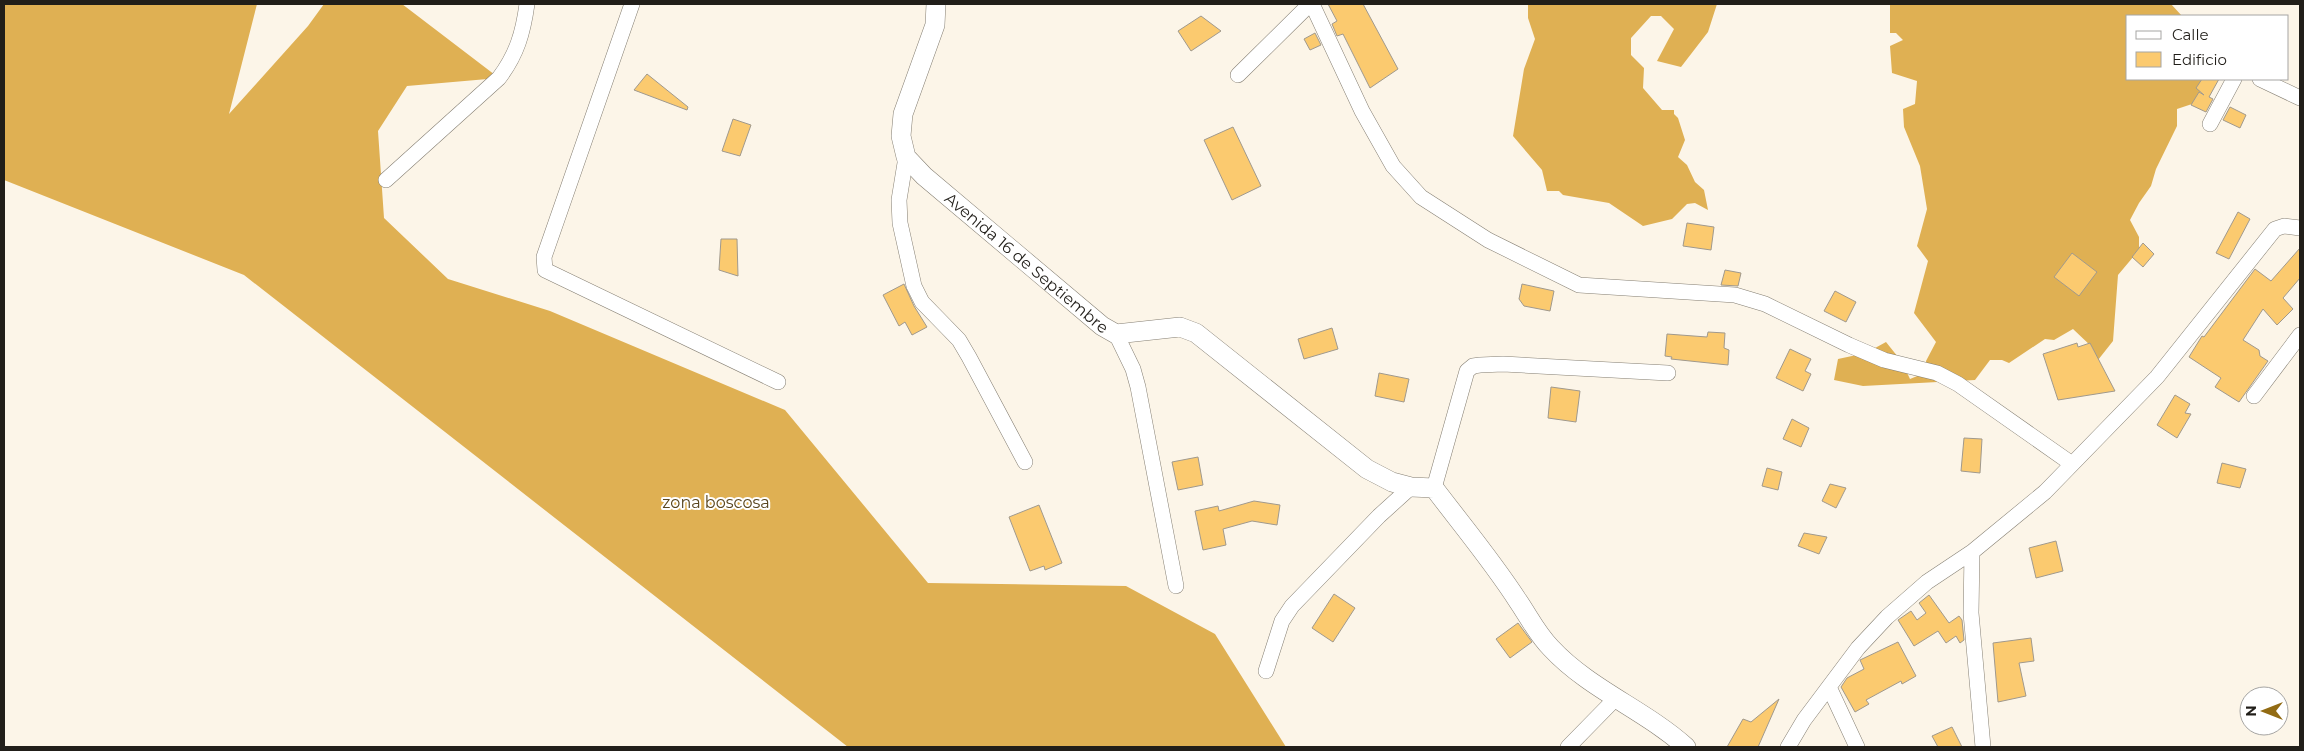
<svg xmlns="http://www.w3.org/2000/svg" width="2304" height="751" viewBox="0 0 2304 751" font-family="Montserrat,sans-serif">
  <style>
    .forest { fill: #dfb053 }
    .building { fill: #fbca6f; stroke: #a0998d }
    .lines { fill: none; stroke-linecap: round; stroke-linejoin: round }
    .minor-casing { stroke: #857f73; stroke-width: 16 }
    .tertiary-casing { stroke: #857f73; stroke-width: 20 }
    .minor { stroke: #fff; stroke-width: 15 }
    .tertiary { stroke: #fff; stroke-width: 19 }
    .labels { text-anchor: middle; stroke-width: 4; stroke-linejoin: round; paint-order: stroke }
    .street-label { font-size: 16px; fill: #211e19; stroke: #fff }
    .park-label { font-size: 16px; fill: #59451e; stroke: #fff }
  </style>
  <rect width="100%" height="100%" fill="#fcf5e8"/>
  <path class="forest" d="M4,4H257L229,114L308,26L324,4H402L499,78L407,86L378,131L384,218L448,279L550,311L785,410L928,583L1126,586L1215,634L1286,747H848L244,275L4,180Z
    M1528,4H1717L1708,32L1681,67L1657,61L1674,29L1661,16H1651L1631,38V55L1644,68L1643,88L1662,110H1674V114L1678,118L1685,140L1678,157L1687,165L1695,182L1704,190L1708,210L1695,203L1687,204L1672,219L1643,226L1609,203L1563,195L1559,191H1547L1542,170L1513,136L1524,69L1535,39L1528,18Z
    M1890,4H2171L2182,16H2128V79L2207,80L2195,103L2177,109V126L2156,169L2151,186L2139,203L2130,220L2139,237V250L2118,275L2113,341L2098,360L2092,347L2073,329L2054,340L2045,339L2009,363L2002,360H1990L1975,380L1863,386L1834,380L1838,359L1866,353L1886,342L1902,362L1910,379L1927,372L1926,361L1936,342L1914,313L1928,261L1917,246L1927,209L1920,166L1904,127L1903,109L1915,104L1917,81L1892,73L1890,46L1903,40L1896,33H1890Z"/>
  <path class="building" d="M1328,4H1363L1398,69L1370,88L1343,34L1337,36L1332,24L1337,21Z
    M1201,16L1221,31L1191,51L1178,31Z
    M1315,33L1321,45L1310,50L1304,39Z
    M647,74L688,107L687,110L634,90Z
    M2202,79H2219L2209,97L2213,99L2206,112L2191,105L2199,92L2204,95L2196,88Z
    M2230,107L2246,115L2240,128L2223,120Z
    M733,119L751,125L740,156L722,151Z
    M1233,127L1261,186L1232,200L1204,140Z
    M2238,212L2250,219L2229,259L2216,253Z
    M1687,223L1714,227L1711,250L1683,246Z
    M721,239H737L738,276L719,270Z
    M2143,243L2154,254L2143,267L2132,257Z
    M2300,248V278L2283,298L2293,309L2277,325L2263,309L2243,340L2259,350L2260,356L2268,361L2239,402L2215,387L2221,378L2189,357L2202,336L2204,337L2255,269L2271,281Z
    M2072,253L2097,272L2079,296L2054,277Z
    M1725,270L1741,273L1738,286L1721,285Z
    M904,284L914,306L927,327L912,335L905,322L899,326L883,295Z
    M1522,284L1554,291L1550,311L1524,306L1519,299Z
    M1835,291L1856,302L1846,322L1824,311Z
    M1332,328L1338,349L1304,359L1298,339Z
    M1708,332L1725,333L1724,348L1729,350L1728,365L1671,359L1672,357L1665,356L1667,334L1707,337Z
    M2077,343L2078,347L2090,343L2115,391L2058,400L2043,354Z
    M1790,349L1811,359L1805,371L1811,374L1803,391L1776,378Z
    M1379,373L1409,379L1404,402L1375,396Z
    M1551,387L1580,391L1576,422L1548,418Z
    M2175,395L2190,404L2185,413L2191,414L2177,438L2157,425Z
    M1792,419L1809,428L1801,447L1783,439Z
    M1964,438L1982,439L1980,473L1961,471Z
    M1198,457L1203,485L1178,490L1172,462Z
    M2222,463L2246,469L2240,488L2217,483Z
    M1767,468L1782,472L1778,490L1762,486Z
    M1830,484L1846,488L1836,508L1822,501Z
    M1254,501L1280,505L1277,525L1252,521L1223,529L1226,545L1203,550L1195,511L1218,506L1219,511Z
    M1039,505L1062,563L1045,570L1044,566L1030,571L1009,517Z
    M1804,533L1827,537L1819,554L1798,546Z
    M2056,541L2063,571L2036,578L2029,548Z
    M1334,594L1355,608L1333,642L1312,628Z
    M1929,595L1949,623L1959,616L1962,620L1964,640L1960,643L1956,636L1946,643L1938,631L1914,646L1898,620L1911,611L1917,620L1926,613L1919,603Z
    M1518,623L1532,642L1510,658L1496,639Z
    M2031,638L2034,661L2019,663L2026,696L1998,702L1993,643Z
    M1898,642L1916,676L1902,684L1901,681L1866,700L1869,704L1855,712L1841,687L1847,678L1864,669L1860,660Z
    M1779,699L1758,747H1727L1743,719L1751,722Z
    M1952,727L1962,747H1938L1932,736Z"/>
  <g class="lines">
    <defs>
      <path id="minor" d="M632,4L544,257L545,270L778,382
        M1312,4L1362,111L1393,166L1421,197L1488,240L1579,285L1735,295L1765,304L1849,345L1884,360L1937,373L1958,384L2072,464
        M1238,75L1310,4
        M2260,79L2300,98
        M2210,124L2234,79
        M906,157L899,200L900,223L914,286L922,302L959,340L969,357L1025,462
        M386,180L499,78C517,54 523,33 527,4
        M1116,334L1133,369L1138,387L1176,586
        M2254,396L2300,335
        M1434,488L1467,371L1473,366L1480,365L1503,364L1668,373
        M1972,552L1971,613L1983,747
        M1266,671L1282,621L1292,606L1379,516L1411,487
        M1829,687L1857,747
        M1568,747L1617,697
        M1788,747L1804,720L1858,648L1887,617L1927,582L1972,552L2045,492L2157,377L2275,229L2284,226L2300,228"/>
      <g id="tertiary">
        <path id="s1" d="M936,4L935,25L903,114L901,136L906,157L924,176L1102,326L1116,334L1180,327L1196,333L1367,469L1392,482L1411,487L1434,488C1462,525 1493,562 1518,601C1529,617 1537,634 1551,648C1589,689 1645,710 1686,747"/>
      </g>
    </defs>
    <use href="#minor" class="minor-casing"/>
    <use href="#tertiary" class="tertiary-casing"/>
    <use href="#minor" class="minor"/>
    <use href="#tertiary" class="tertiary"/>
  </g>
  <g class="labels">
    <g class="street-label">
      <text dy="6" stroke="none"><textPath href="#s1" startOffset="320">Avenida 16 de Septiembre</textPath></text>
    </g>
    <g class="park-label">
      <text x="716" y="508">zona boscosa</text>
    </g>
  </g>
  <rect width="2304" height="751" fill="none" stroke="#211e19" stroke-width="10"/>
  <rect x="2126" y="15" width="162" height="65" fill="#ffffff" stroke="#a6a5a3"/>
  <rect x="2136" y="31" width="25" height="8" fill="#ffffff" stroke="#a6a5a3"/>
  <text x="2172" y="40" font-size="15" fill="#211e19">Calle</text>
  <rect x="2136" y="52" width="25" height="15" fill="#fbca6f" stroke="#a6a5a3"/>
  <text x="2172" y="65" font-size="15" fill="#211e19">Edificio</text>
  <g transform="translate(2264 711) rotate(270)"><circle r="24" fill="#ffffff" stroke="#a6a5a3"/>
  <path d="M0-4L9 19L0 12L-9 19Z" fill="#926b13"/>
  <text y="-8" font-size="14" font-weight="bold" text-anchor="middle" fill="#211e19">N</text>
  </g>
</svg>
